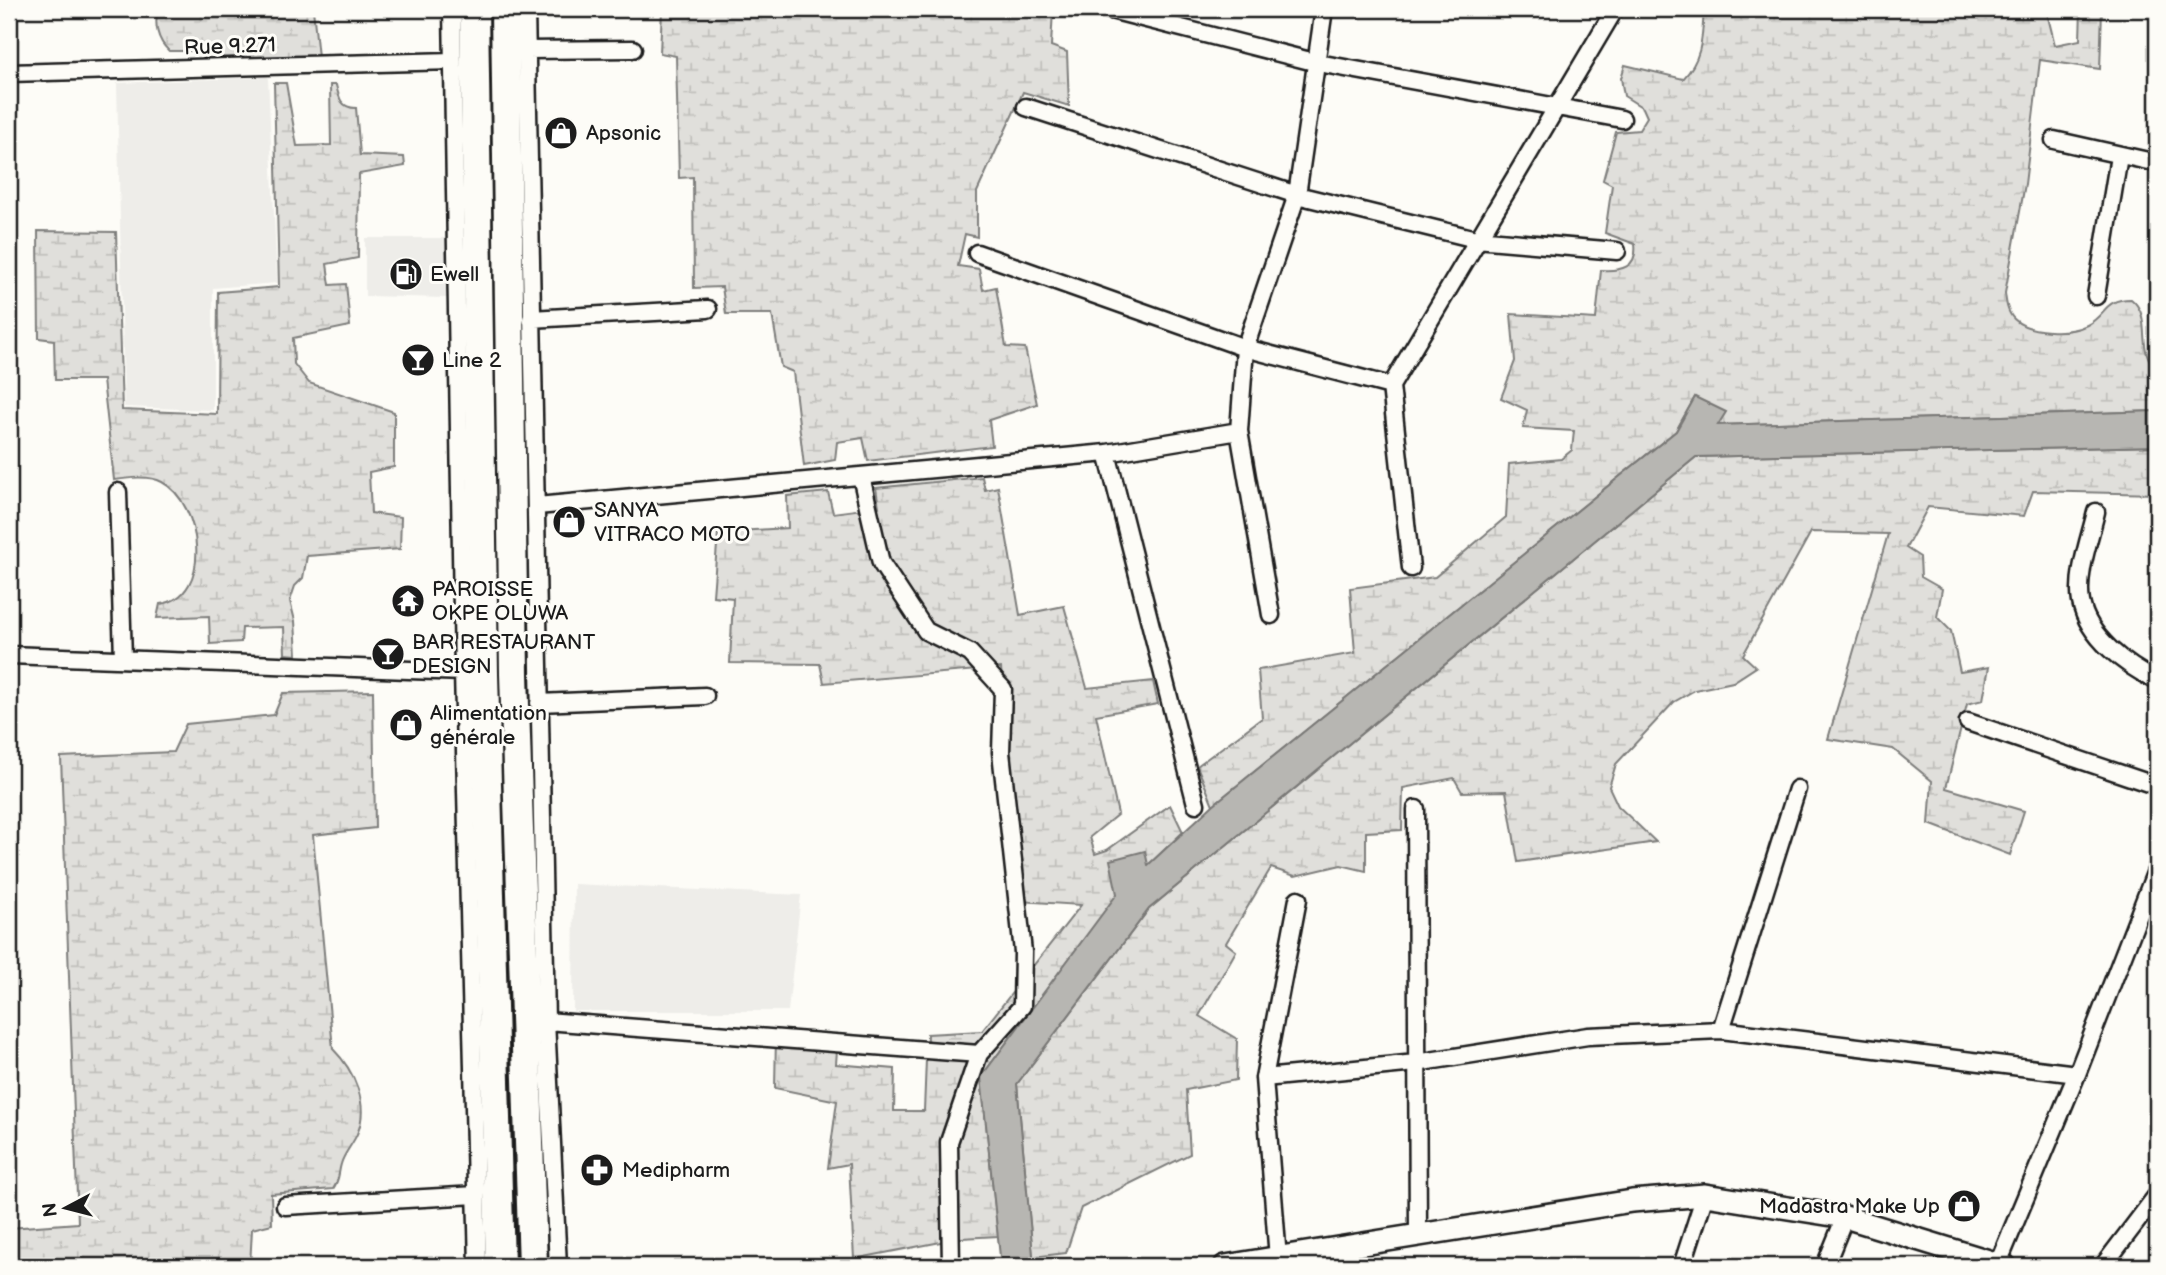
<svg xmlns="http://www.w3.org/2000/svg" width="2166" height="1275" viewBox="0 0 2166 1275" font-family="'Balsamiq Sans',sans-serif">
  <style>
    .built { fill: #eeede9 }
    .wetland { fill: url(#wetland-marsh); stroke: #7e7e7c; stroke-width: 2 }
    .water { fill: #b7b6b2; stroke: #797876; stroke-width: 2 }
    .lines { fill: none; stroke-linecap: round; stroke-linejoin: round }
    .street-casing { stroke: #1c1c1c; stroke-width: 21 }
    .secondary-casing { stroke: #1c1c1c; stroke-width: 26 }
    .highway-casing { stroke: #1c1c1c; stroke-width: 33 }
    .street { stroke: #fdfcf7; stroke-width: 16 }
    .secondary { stroke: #fdfcf7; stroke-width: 21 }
    .highway { stroke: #fdfcf7; stroke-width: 28 }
    .labels { text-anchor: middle; stroke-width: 6; stroke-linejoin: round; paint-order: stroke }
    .street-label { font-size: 21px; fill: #1c1c1c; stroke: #fdfcf7 }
    .poi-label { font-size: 21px; fill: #1c1c1c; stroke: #fdfcf7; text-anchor: start }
  </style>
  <defs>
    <pattern id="wetland-marsh" width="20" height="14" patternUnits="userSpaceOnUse" patternTransform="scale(1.75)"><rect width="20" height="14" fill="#e0dfdb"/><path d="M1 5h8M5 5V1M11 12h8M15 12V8" fill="none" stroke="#c0bfbb"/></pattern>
  </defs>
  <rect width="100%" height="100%" fill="#fdfcf7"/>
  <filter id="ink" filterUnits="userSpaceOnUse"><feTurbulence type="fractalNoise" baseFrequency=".0143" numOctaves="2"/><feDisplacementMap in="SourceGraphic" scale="14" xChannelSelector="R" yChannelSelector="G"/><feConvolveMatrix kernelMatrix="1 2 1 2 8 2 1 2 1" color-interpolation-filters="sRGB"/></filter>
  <g filter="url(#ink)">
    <path class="built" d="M268,77L277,283L213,288V410L124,407L117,83Z
      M365,238H446L447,298L365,296Z
      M574,884L801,895L788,1011H573Z"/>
    <path class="wetland" d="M158,9H313L318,57L225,60L213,51H169C157,40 154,24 158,9Z
      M662,9H1078V13L1053,10L1051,46L1067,52L1069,106L1023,92L977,192V237L965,234L958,266L979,269L983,290L996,287L1006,347L1025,348L1037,404L989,420L992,446L868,461L863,438L837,442L835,460L804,466L793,372L781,367L772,314H726L722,287L694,288L693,177L679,178L676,56L660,53Z
      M1704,9H2046L2055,45L2080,40L2081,9L2102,10L2100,69L2040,60L2025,184L2005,293C2006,302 2007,312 2014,319C2029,334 2069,334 2087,325C2107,315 2103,299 2131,299C2154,317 2134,350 2157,369V411L1717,425L1695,397L1676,431L1213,805L1197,766L1262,718L1258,670L1355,653L1350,588L1435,577L1506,517L1509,464L1561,459L1572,450L1574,431L1523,428L1527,410L1501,398L1515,361L1511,314L1596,319L1601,270C1621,271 1638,268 1635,244L1605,233L1612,185L1603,180L1616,132L1639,130L1647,117L1643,108L1624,96L1621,78L1625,65L1683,79C1703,58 1702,37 1704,9Z
      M274,83H286L297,146L331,145L330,85H336C339,98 341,108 356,108L360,155L404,157L405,166L359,174L358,258L327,264L330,285L346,284L350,326L293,338L294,364L309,383L394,412V467L369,472L371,513L401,517L400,549L307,556L303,578L295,586L290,601L295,621L297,655L285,654L284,627L242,628L241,642L210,644L209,616L157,618L160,604C214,597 202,503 162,482C149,475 128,478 114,480L103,380H55L54,340L39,338L38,231L116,232L122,410L217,414L218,292L279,287Z
      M2157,446V494L2033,491L2024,516L1928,507L1906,548L1920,557L1921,577L1942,589L1937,617L1951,631L1960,672L1989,667L1983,700L1967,704L1946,788L2024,811L2010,855L1929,824L1932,781L1893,749L1828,739L1888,534L1811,532L1743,655L1756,667L1733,682L1695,690L1674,702L1616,764L1609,787L1618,806L1656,842L1518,862L1506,791L1462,792L1454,778L1403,788L1402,830L1366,832V871L1341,865L1295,876L1271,868L1226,943L1236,951L1199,1016L1237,1039L1236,1080L1186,1090L1190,1154L1081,1208L1066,1253L1033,1257L1017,1084L1149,909L1696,457Z
      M982,477L985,490L998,487L1020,615L1064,606L1087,688L1153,681L1158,704L1096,715L1118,814L1090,837L1095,854L1107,850L1170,805L1183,832L1118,894L981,1077L998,1236L961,1238L854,1259L849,1164L828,1168L837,1101L775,1088L776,1035L838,1036L836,1064L895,1069L894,1111H924L927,1034L982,1031L1081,905L1020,901L1001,668L824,683L820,664L730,663L733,598L713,596L718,532L788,528L787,496L828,492L833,513L879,507L876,488Z
      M373,691L375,828L313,835L333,1049C354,1070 370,1105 357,1134C353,1144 344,1153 341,1164C338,1174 340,1179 333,1189L271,1194L272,1224L252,1229L250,1266H9V1228L78,1223L61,757L173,752L186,724L274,715L283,693Z"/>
    <path class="water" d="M1695,397L1726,412L1718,425L2157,411V446L1696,457L1149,909L1017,1084L1034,1266H1001L981,1077L1117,894L1110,860L1145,851L1148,865L1213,805L1676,431Z"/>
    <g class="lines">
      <defs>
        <path id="street" d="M452,9L463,672L478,1266
          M526,9L546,1021L558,1266
          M1107,9L1318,63L1622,119
          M526,50L633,49
          M9,73L453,61
          M1026,107L1297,195L1476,239L1617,251
          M2054,140L2157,163
          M977,253L1245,348L1391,386
          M2096,296L2119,156
          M531,319L708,309
          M1107,453L1196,804
          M861,476L881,563L926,631L970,653L1003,689L1001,752L1023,952L1022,1006L979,1054L949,1142L951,1266
          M118,492L123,659
          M537,506L1107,453L1239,431
          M2096,512C2090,538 2076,575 2081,602C2088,638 2127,666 2157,681
          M1411,568L1391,386L1615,9
          M1271,615L1239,431L1245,348L1297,195L1324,9
          M9,655L463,672
          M539,703L705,696
          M1968,722L2157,786
          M1416,809L1418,1235
          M546,1021L979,1054
          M1721,1030L1797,789
          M1264,1078L1416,1063L1588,1036L1721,1030L2077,1074
          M285,1206L476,1195
          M1278,1259L1264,1078L1298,899
          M1682,1266L1705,1195
          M1825,1266L1845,1217
          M1997,1266L2077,1074L2157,868
          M2103,1266L2157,1195"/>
        <path id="secondary" d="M1225,1266L1632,1201L1705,1195L1845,1217L2005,1266"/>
        <path id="highway" d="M474,9L484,674L500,1266
          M505,9L514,674L533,1266"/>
      </defs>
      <use href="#street" class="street-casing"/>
      <use href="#secondary" class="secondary-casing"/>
      <use href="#highway" class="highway-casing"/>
      <use href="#street" class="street"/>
      <use href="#secondary" class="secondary"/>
      <use href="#highway" class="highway"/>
    </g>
  </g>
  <defs>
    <symbol id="shop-disc" viewBox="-11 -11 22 22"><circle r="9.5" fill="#1c1c1c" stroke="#fdfcf7"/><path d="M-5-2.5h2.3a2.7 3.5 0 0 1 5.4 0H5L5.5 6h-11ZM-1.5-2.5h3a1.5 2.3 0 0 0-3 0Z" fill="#fff"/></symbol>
    <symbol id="fuel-disc" viewBox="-11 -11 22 22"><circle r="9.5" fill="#1c1c1c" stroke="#fdfcf7"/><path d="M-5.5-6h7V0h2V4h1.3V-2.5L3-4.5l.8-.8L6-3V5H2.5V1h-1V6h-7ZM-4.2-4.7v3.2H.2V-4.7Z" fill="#fff"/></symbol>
    <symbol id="bar-disc" viewBox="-11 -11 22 22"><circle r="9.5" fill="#1c1c1c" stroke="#fdfcf7"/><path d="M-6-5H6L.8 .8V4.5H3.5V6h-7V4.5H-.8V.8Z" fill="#fff"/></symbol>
    <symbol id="temple-disc" viewBox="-11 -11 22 22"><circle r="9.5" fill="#1c1c1c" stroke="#fdfcf7"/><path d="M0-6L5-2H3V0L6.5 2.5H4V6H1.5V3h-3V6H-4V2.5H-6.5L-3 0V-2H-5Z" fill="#fff"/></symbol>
    <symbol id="pharmacy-disc" viewBox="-11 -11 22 22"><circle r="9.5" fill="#1c1c1c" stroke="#fdfcf7"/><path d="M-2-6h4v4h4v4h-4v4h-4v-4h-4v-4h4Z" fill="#fff"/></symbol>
  </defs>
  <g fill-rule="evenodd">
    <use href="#shop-disc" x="542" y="114" width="38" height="38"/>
    <use href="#fuel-disc" x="387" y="255" width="38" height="38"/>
    <use href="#bar-disc" x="399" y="341" width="38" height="38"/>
    <use href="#shop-disc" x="550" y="503" width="38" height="38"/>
    <use href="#temple-disc" x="389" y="582" width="38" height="38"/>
    <use href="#bar-disc" x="369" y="635" width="38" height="38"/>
    <use href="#shop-disc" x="387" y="706" width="38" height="38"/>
    <use href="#pharmacy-disc" x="578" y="1151" width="38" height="38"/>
    <use href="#shop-disc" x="1945" y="1187" width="38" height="38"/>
  </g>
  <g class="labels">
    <g class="street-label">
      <text transform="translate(230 46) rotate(-2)" y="7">Rue 9.271</text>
    </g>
    <g class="poi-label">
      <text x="586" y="140">Apsonic</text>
      <text x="430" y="281">Ewell</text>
      <text x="442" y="367">Line 2</text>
      <text x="594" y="517">SANYA<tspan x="594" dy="24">VITRACO MOTO</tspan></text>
      <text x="432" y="596">PAROISSE<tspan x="432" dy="24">OKPE OLUWA</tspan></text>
      <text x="412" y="649">BAR RESTAURANT<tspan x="412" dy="24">DESIGN</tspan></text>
      <text x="430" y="720">Alimentation<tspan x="430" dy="24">générale</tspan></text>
      <text x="622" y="1177">Medipharm</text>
      <text x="1940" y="1213" text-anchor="end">Madastra Make Up</text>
    </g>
  </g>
  <rect width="2166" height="1275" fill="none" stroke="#fdfcf7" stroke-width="35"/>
  <rect x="18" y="18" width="2131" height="1240" fill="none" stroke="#1c1c1c" stroke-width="2.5" filter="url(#ink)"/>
  <g transform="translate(66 1208) rotate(263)" stroke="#fdfcf7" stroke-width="5" paint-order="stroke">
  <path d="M0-5L12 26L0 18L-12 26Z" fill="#1c1c1c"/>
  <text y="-10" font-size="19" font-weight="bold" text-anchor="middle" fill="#1c1c1c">N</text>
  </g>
</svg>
